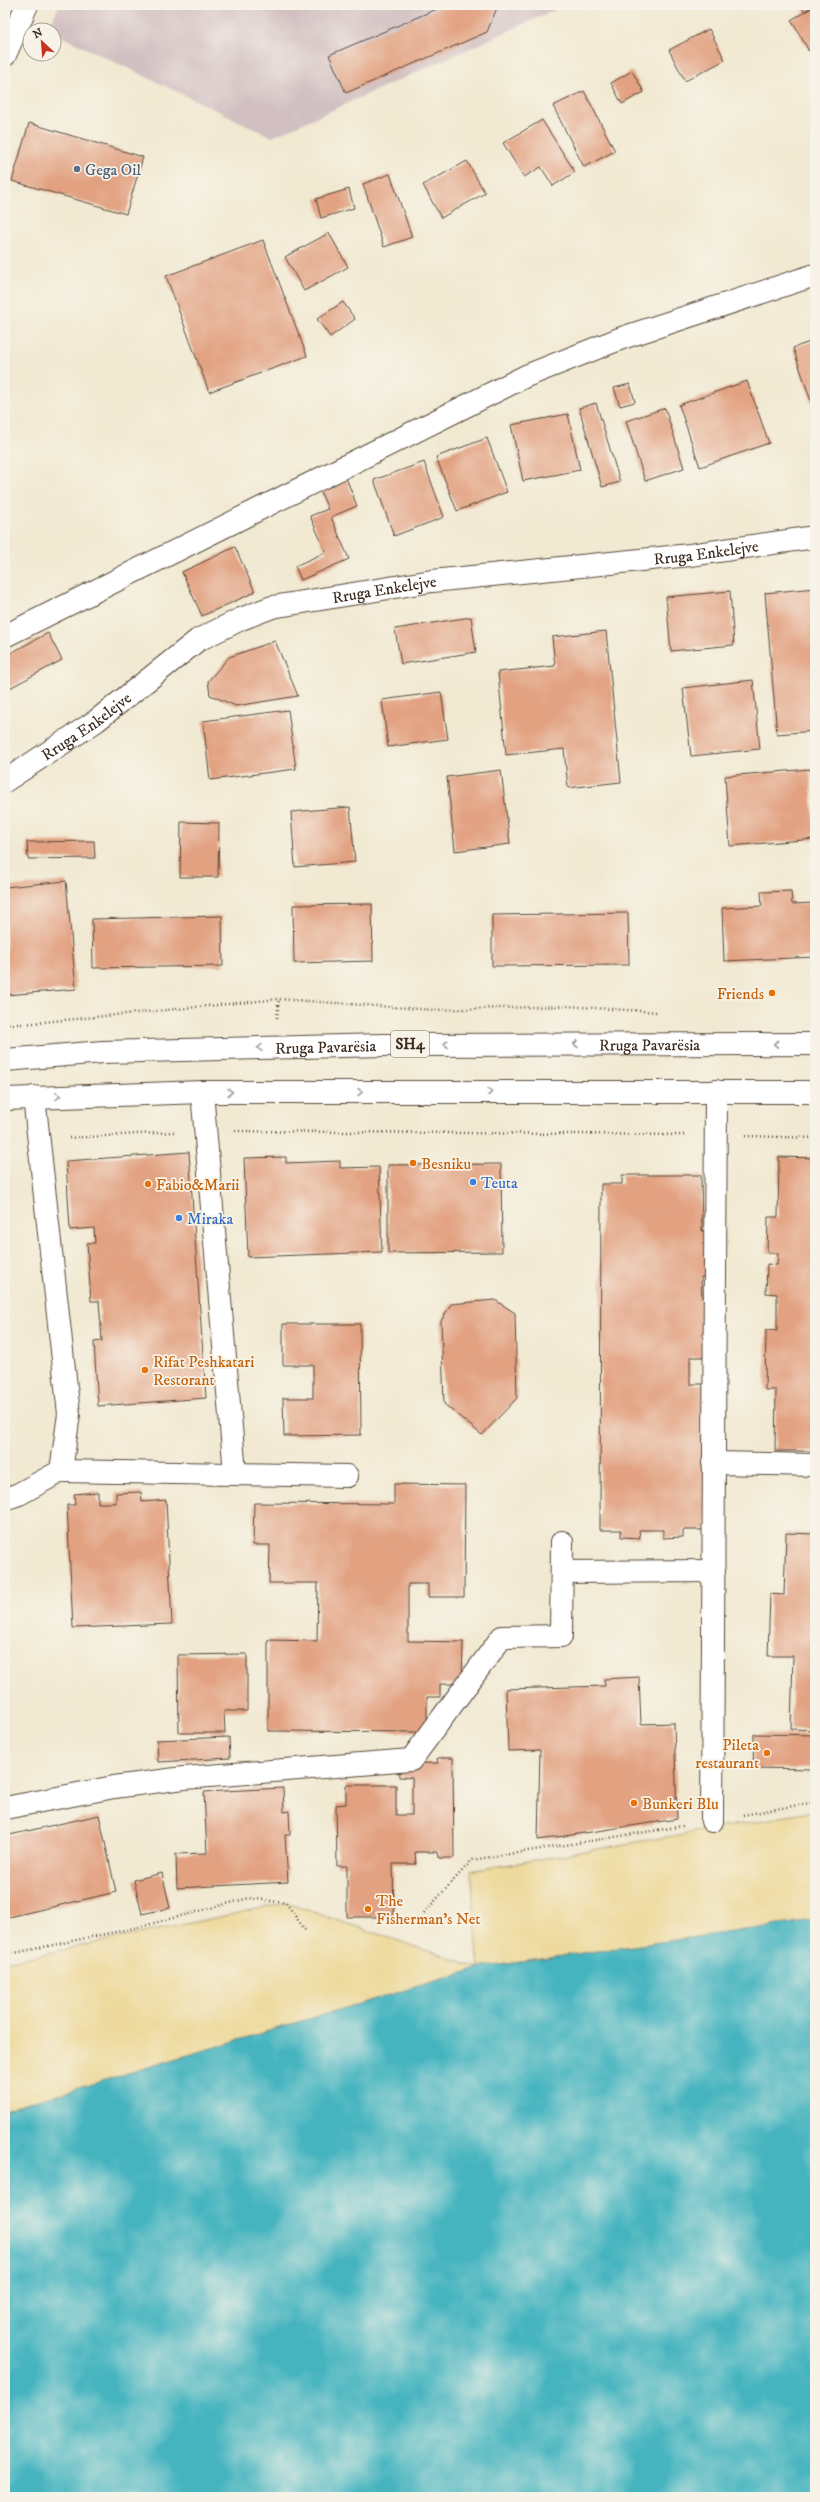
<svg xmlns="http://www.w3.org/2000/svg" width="820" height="2502" viewBox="0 0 820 2502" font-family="'IM FELL DW Pica',serif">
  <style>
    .industrial { fill: #d2bfc1 }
    .sand { fill: #eeda9e; stroke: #94825e }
    .water { fill: #45b4bf; stroke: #406f6e }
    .building { fill: #e2a181 }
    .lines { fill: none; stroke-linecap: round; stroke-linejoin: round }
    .minor-casing { stroke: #564739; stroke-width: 24 }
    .major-casing { stroke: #564739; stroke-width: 24 }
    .path { stroke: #564739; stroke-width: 2.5; stroke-dasharray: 1 3; stroke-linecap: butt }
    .minor { stroke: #fff; stroke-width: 22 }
    .major { stroke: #fff; stroke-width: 22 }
    .oneway { stroke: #a79f9a }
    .service-dot { fill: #5c6f8a; stroke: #f7f3e8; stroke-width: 1.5 }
    .food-dot { fill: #e8710a; stroke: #f7f3e8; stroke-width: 1.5 }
    .shop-dot { fill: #3f7fe0; stroke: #f7f3e8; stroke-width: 1.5 }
    .labels { text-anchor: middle; stroke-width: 3.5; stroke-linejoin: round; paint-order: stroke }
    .shield { fill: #f7f3e8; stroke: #73665b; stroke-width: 1 }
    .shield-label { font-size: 15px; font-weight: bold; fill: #3b2a1e }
    .service-label { font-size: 16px; fill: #4e5e75; stroke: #f7f3e8; text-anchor: start }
    .street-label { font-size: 16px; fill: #3b2a1e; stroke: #f7f3e8 }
    .food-label { font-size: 16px; fill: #c56008; stroke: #f7f3e8; text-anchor: start }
    .shop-label { font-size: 16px; fill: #366cbe; stroke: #f7f3e8; text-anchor: start }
  </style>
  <rect width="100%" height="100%" fill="#f7f3e8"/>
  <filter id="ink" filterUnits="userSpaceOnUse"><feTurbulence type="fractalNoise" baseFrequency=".025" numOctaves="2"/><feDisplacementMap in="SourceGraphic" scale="8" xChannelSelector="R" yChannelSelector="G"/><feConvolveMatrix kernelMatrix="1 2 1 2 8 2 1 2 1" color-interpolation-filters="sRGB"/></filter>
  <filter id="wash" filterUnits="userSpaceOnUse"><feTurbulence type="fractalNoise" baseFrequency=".012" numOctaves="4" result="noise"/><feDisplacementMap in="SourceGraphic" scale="16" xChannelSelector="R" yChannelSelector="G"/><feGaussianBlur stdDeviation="0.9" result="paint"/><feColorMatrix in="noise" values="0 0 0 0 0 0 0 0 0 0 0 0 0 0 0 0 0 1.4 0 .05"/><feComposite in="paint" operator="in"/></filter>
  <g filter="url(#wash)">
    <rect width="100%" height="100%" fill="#f1e9d2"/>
    <path class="industrial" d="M59,5H566L272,137L54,33V30H48Z"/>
    <path class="sand" d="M815,1811V1920L479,1968L5,2110V1962L286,1903L479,1968L471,1871Z"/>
    <path class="water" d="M815,1920V2497H5V2110L479,1968Z"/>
    <g id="blocks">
      <path class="building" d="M446,5H498L487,32L346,93L329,55Z
        M800,5H815L804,11Z
        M815,6V48L809,51L791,20Z
        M709,29L725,60L685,81L669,50Z
        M632,71L644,92L622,104L611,83Z
        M584,91L615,151L584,167L553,106Z
        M542,120L575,172L553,186L541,167L524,177L503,143Z
        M29,123L143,157L126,214L12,181Z
        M467,161L485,193L441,218L423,185Z
        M390,174L412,237L384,247L363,184Z
        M349,189L354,208L321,218L316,199Z
        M329,233L348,267L304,291L285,257Z
        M263,240L307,356L209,392L166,276Z
        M343,302L355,319L330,337L317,319Z
        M815,340V409L814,410L793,348Z
        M747,381L769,443L700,467L679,405Z
        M630,384L635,402L620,406L614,388Z
        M596,403L620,482L602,487L579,408Z
        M665,408L684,468L645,481L626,421Z
        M568,414L580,470L523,481L511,425Z
        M487,438L507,492L457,511L436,457Z
        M424,462L444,517L394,536L374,480Z
        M345,475L357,506L331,517L349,559L301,580L295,566L326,552L310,516L328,509L318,486Z
        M235,547L255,592L202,616L182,572Z
        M815,588V731L777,734L765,593Z
        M730,591L734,645L671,651L666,597Z
        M471,617L476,652L401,664L395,629Z
        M606,631L621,782L568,788L564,749L506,755L498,672L555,666L552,637Z
        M48,633L62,660L6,690L5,656Z
        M275,641L298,696L236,706L210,695L208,681L229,657Z
        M753,680L760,749L691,756L683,688Z
        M441,692L448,739L388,747L382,700Z
        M288,710L296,769L210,780L203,721Z
        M810,769L815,839L730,846L725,776Z
        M501,770L510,844L455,851L447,777Z
        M350,807L355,862L295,867L291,812Z
        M181,822L219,823L218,877H180Z
        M94,841L95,858L28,859L27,842Z
        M66,881L76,989L7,995L5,887Z
        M791,891L792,904L815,903V957L724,961L722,908L762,906L761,892Z
        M372,904L373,961L294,963L293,905Z
        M628,913L629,965L492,966V915Z
        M222,916L223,966L93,968L92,919Z
        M189,1152L206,1398L98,1406L94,1342L102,1341L99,1301H91L87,1243H95L94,1228L70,1230L66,1161Z
        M286,1157V1163L340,1161V1168L379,1167L382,1252L248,1257L244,1158Z
        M779,1157L815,1158V1451H775L776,1390H765L766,1330L777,1331V1294L766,1293L767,1264L777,1265L778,1253H767L768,1217H778Z
        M501,1164L502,1252L388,1253V1165Z
        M622,1175H701L702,1231H707V1277H701L702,1298H707V1357H690V1384H707L706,1530H683V1537L663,1538V1530H639L640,1538L621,1537V1530H600L601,1184H622Z
        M5,1270L8,1293H5Z
        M495,1300L515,1313L517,1398L482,1435L444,1404L441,1321L451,1304Z
        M283,1324H360L361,1435L284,1436L283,1398H313V1365H283Z
        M394,1484L465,1485L464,1597H428V1584H408V1641L463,1642L462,1684H440V1697H427V1732L268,1731V1640L317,1641L318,1583H269L270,1545H253L254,1503L394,1504Z
        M98,1492V1503H116V1493L141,1492L142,1502L166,1500L172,1624L73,1628L67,1505H75L74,1494Z
        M786,1533L815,1534V1730L791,1729L793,1656H768L770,1594L784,1595Z
        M247,1654V1711H224L225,1733H179L178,1655Z
        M639,1677L641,1724L674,1723L677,1819L538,1840L540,1750L508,1751L506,1689L605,1686L604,1679Z
        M754,1734L815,1735V1769L753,1768Z
        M229,1737L230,1758L158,1762L157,1740Z
        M437,1758H453L454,1858H439L438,1852H415L416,1864H393L394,1917H347V1866H337L336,1805L346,1804V1785H396V1815H412V1778L400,1777L399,1764L438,1763Z
        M283,1788L284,1812L289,1811L290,1835H285L288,1882L177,1888L176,1854L207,1853L204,1792Z
        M99,1815L116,1892L5,1918V1836Z
        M162,1873L170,1908L142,1914L134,1880Z"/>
    </g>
  </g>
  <g filter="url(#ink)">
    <use href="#blocks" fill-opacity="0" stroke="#564739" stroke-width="1"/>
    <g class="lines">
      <defs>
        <g id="minor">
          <path d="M5,636L526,376L622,338L815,275"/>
          <path id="s1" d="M5,781L96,721L198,640L241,619L272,607L432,581L690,555L815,537"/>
          <path d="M202,1092L235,1473"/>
          <path d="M713,1463L815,1465"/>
          <path d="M61,1471L347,1476"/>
          <path d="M5,1499L19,1494L61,1471L69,1414L34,1097"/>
          <path d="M562,1572L714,1571"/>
          <path d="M5,1808L114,1787L184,1778L411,1760L502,1637L561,1636L562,1542"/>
          <path d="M712,1821L716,1091"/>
        </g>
        <g id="major">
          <path d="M5,55L27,5"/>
          <path id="s2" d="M5,1060L103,1052L384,1045L815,1044"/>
          <path d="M5,1099L202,1092H815"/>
        </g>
      </defs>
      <use href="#minor" class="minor-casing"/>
      <use href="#major" class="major-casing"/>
      <path class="path" d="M277,1018L279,999
        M5,1024H23L279,999L434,1010L566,1006L657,1012
        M235,1131L686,1135
        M745,1136L815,1138
        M69,1138L174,1132
        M743,1815L815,1802
        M424,1913L472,1860L683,1826
        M5,1955L139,1927L249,1898L286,1903L305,1930"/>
      <use href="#minor" class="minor"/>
      <use href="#major" class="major"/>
    </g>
    <defs><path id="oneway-chevron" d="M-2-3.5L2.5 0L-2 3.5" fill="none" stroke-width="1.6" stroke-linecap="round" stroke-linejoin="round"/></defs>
    <g class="oneway">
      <use href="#oneway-chevron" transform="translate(446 1044) rotate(-180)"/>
      <use href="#oneway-chevron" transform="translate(576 1044) rotate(-180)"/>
      <use href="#oneway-chevron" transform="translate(776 1044) rotate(180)"/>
      <use href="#oneway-chevron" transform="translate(260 1048) rotate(179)"/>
      <use href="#oneway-chevron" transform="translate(230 1092)"/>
      <use href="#oneway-chevron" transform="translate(360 1092)"/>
      <use href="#oneway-chevron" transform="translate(490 1092)"/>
      <use href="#oneway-chevron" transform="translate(58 1096) rotate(-2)"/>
    </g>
  </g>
  <circle class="service-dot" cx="77" cy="169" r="4"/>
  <g class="food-dot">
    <circle cx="772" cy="993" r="4"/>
    <circle cx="413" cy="1163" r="4"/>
    <circle cx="148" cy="1184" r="4"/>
    <circle cx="145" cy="1370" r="4"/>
    <circle cx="767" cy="1753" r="4"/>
    <circle cx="634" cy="1803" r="4"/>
    <circle cx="368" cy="1909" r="4"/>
  </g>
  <g class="shop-dot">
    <circle cx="473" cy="1182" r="4"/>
    <circle cx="179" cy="1218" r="4"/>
  </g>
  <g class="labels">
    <rect class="shield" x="391" y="1031" width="38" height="26" rx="3"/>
    <g class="shield-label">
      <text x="410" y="1049">SH4</text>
    </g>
    <g class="service-label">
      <text x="85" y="175">Gega Oil</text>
    </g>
    <g class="street-label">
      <text dy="6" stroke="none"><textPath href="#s1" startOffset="758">Rruga Enkelejve</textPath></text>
      <text dy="6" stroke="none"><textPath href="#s1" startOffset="434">Rruga Enkelejve</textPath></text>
      <text dy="6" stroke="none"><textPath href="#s1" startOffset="98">Rruga Enkelejve</textPath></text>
      <text dy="6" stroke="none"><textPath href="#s2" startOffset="645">Rruga Pavarësia</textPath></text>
      <text dy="6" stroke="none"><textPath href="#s2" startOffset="321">Rruga Pavarësia</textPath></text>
    </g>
    <g class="food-label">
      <text x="764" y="999" text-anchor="end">Friends</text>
      <text x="421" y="1169">Besniku</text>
      <text x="156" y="1190">Fabio&amp;Marii</text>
      <text x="153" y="1367">Rifat Peshkatari<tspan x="153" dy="18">Restorant</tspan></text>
      <text x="759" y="1750" text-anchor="end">Pileta<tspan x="759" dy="18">restaurant</tspan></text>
      <text x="642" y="1809">Bunkeri Blu</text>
      <text x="376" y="1906">The<tspan x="376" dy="18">Fisherman’s Net</tspan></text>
    </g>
    <g class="shop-label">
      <text x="481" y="1188">Teuta</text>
      <text x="187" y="1224">Miraka</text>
    </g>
  </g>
  <rect width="820" height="2502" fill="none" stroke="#f7f3e8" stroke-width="20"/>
  <g transform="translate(42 42) rotate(334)"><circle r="19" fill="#f7f3e8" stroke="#aca397"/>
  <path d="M0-3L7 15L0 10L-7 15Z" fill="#c8321e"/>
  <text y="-6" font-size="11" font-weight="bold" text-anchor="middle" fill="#3b2a1e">N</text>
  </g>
</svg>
